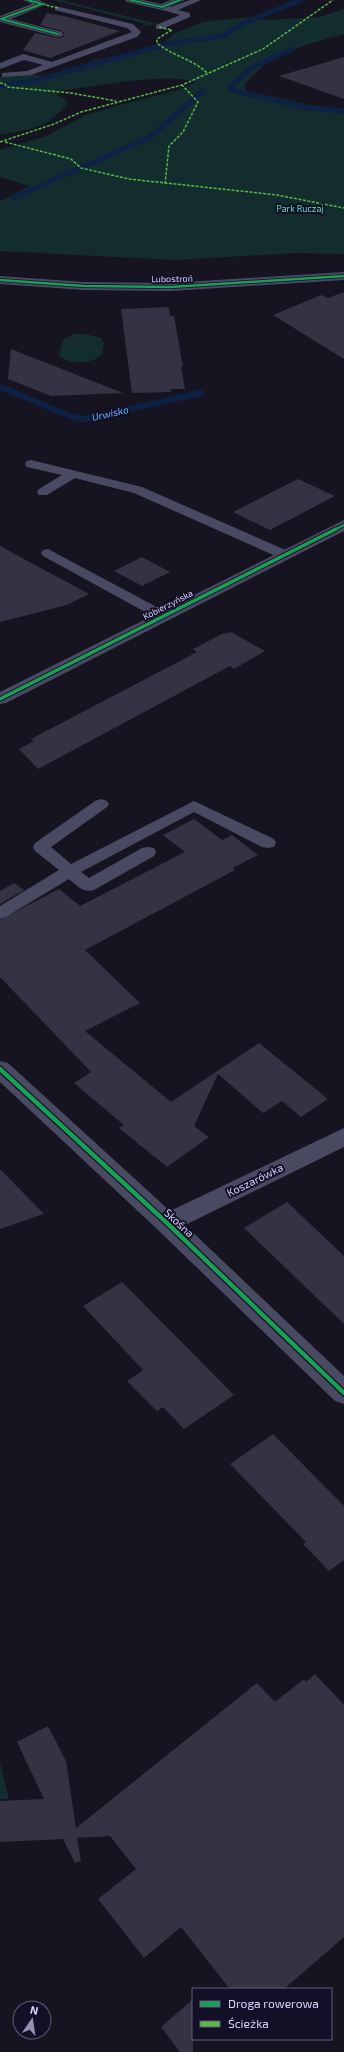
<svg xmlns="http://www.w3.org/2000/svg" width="344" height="2052" viewBox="0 0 344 2052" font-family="'Exo 2',sans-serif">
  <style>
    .green { fill: #132c2d }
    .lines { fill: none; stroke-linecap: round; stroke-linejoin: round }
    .stream-far1 { stroke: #0d2144; stroke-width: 5 }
    .stream { stroke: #0d2144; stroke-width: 6 }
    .building { fill: #343243 }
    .service { fill: #4a4962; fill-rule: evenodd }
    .minor { fill: #4a4962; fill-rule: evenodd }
    .tertiary { fill: #4a4962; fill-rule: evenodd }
    .quiet { stroke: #58b947; stroke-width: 1.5; stroke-dasharray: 3 1.5; stroke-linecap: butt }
    .cycleway-far3-casing { stroke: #130f26; stroke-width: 3 }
    .cycleway-far2-casing { stroke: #130f26; stroke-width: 4 }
    .cycleway-far1-casing { stroke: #130f26; stroke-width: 5.5 }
    .cycleway-casing { stroke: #130f26; stroke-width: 7 }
    .cycleway-far3 { stroke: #1a9f57; stroke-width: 2 }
    .cycleway-far2 { stroke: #1a9f57; stroke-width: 2.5 }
    .cycleway-far1 { stroke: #1a9f57; stroke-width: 3.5 }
    .cycleway { stroke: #1a9f57; stroke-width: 4.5 }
    .labels { text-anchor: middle; stroke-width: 4; stroke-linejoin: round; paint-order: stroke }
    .far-park-label { font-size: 9px; fill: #5fe0c0; stroke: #130f26 }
    .far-street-label { font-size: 9px; fill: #d9d4ff; stroke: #130f26 }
    .far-water-label { font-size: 10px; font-style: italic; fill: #62b6ff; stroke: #130f26 }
    .street-label { font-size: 11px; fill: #d9d4ff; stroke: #130f26 }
  </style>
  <rect width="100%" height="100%" fill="#161421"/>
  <path class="green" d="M53,0H61L158,24L141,27L146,24Z
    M344,9V34C303,46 271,51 244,86L247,91L310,105L344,109V254L296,253L175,260L0,251V201L30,186L0,177V150L46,136L86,115L112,107L179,90L195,82C168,72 92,87 60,91L57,95L68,101C54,127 27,130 0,135V77L32,74L53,78L94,60L134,54L164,43L175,33L203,22L250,17L268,20L319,17Z
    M73,334H86L101,338L104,343L102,354C94,364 68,366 59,355L63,340Z
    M0,1762L9,1799H0Z"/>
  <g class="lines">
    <path class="stream-far1" d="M292,49L251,68L230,87L234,91L309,108L344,111
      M0,86L37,80L167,44L223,36L248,21L301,0
      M13,198L150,137L204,90"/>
    <path class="stream" d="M0,387L73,417L84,419L201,393"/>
  </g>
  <path class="building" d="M47,13L64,16L120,31L50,58L23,50L35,33L58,38L63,37L64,33L62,31L40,25Z
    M344,57V99L279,76Z
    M344,292V359L273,315L321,295L328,298Z
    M169,307L170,316H174L183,367H181L185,389H171V392L132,393L121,309Z
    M11,349L123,393L51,396L8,379Z
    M298,479L335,496L270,530L233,512Z
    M0,546L89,594L67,605L0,622Z
    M142,557L170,572L142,586L114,571Z
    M231,632L265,651L234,669L230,666L38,769L19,749L34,741L31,739L197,652L193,649L224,633L226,634Z
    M194,819L222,840L232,835L258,855L233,868L235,870L85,950L140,1003L85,1031L171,1102L259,1043L328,1099L301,1117L282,1101L263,1113L218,1074L194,1126L209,1137L167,1167L119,1128L124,1125L74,1083L91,1072L0,977V920L59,889L80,906L185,852L163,835Z
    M14,883L24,890L0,904V891Z
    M0,1169L44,1214L0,1229Z
    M287,1202L344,1256V1324L244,1228Z
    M122,1282L234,1395L184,1429L163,1407L157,1411L127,1381L143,1370L83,1306Z
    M273,1434L344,1506V1560L329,1571L303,1544L306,1542L230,1464Z
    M315,1674L344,1705V1937L284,1989H230L181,1927L144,1958L98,1899L136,1869L110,1836L77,1838L81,1861L75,1863L63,1839L0,1842V1801L44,1799L17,1742L48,1726L66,1761L76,1828L257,1683L275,1702L304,1679L306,1682Z
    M193,1999V2052H180L161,2027Z"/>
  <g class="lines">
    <path class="service" d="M190,0H201L178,10L190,13V17L162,29H156V25L180,15L159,9V5L171,7Z
      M55,6L133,24L141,32L137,37L31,75L2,77V73L27,71L43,65L24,60L0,69V63L23,54L52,62L132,32L127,28L55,10Z
      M31,460L142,487L290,552L292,555L290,558H280L134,493L75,478L47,495H39L37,492L39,489L62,475L27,467L25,464L27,461Z
      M48,549L168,613L170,616L168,619H158L43,556L41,553L43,550Z
      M101,799L107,801L109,804L107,807L51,847L71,864L194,801L274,839L276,843L274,847L268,848L262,847L194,812L81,872L89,878L142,848L148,847L154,848L156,852L154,856L94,890C83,893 77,886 69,879L6,917L0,919V906L59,870L35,851L33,847L35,843L95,801Z"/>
    <path class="minor" d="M23,0H39L47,4L11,19L62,32L63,34L62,36L58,37L0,22V16L32,4Z
      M125,0H143L161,4L171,0H185L162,10L127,2Z
      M344,272V280L171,291L84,290L0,284V276L84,282L171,283Z
      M0,1061L8,1063L170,1211L344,1128V1147L185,1225L344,1376V1404L335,1401L158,1230L0,1082Z"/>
    <path class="tertiary" d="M344,520V531L6,703L0,704V692Z"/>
    <path class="quiet" d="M42,4L58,8
      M159,27L172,30L157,39V43C172,56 193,59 207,73
      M0,83L5,84L7,87L71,93L116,101
      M0,142L54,124L81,112L182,85L263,49L333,0
      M5,142L71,159L81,168L129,179L277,195L344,208
      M165,184L169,146L183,132L198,102L182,85"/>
    <defs>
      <path id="cycleway-far3" d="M28,0L42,4L1,19L58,34
        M130,0L162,7L180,0"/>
      <path id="cycleway-far2" d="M0,280L84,286L171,287L344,276
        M334,530L344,525"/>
      <path id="cycleway-far1" d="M0,699L336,529"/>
      <path id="cycleway" d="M0,1069L167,1223L344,1393"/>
    </defs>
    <use href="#cycleway-far3" class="cycleway-far3-casing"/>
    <use href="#cycleway-far2" class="cycleway-far2-casing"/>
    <use href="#cycleway-far1" class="cycleway-far1-casing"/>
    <use href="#cycleway" class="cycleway-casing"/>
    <use href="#cycleway-far3" class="cycleway-far3"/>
    <use href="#cycleway-far2" class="cycleway-far2"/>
    <use href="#cycleway-far1" class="cycleway-far1"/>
    <use href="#cycleway" class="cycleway"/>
  </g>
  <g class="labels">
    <g class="far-park-label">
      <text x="300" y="212">Park Ruczaj</text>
    </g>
    <g class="far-street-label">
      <text transform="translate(172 279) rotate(-1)" y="3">Lubostroń</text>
      <text transform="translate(168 605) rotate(-27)" y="3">Kobierzyńska</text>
    </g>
    <g class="far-water-label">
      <text transform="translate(110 413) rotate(-13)" y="4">Urwisko</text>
    </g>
    <g class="street-label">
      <text transform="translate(255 1180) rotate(-26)" y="4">Koszarówka</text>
      <text transform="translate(179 1223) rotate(43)" y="4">Skośna</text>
    </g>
  </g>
  <rect x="192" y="1988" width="140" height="52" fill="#130f26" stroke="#625e7d"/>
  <rect x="200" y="2001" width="20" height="6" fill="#1a9f57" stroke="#625e7d"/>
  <text x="228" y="2008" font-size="12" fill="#d9d4ff">Droga rowerowa</text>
  <rect x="200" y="2021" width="20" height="6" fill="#58b947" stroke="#625e7d"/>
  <text x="228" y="2028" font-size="12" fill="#d9d4ff">Ścieżka</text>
  <g transform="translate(32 2020) rotate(13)"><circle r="19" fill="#130f26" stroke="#625e7d"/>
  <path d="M0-3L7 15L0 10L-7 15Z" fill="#9591b1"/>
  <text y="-6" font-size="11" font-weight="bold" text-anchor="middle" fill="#d9d4ff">N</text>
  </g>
</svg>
